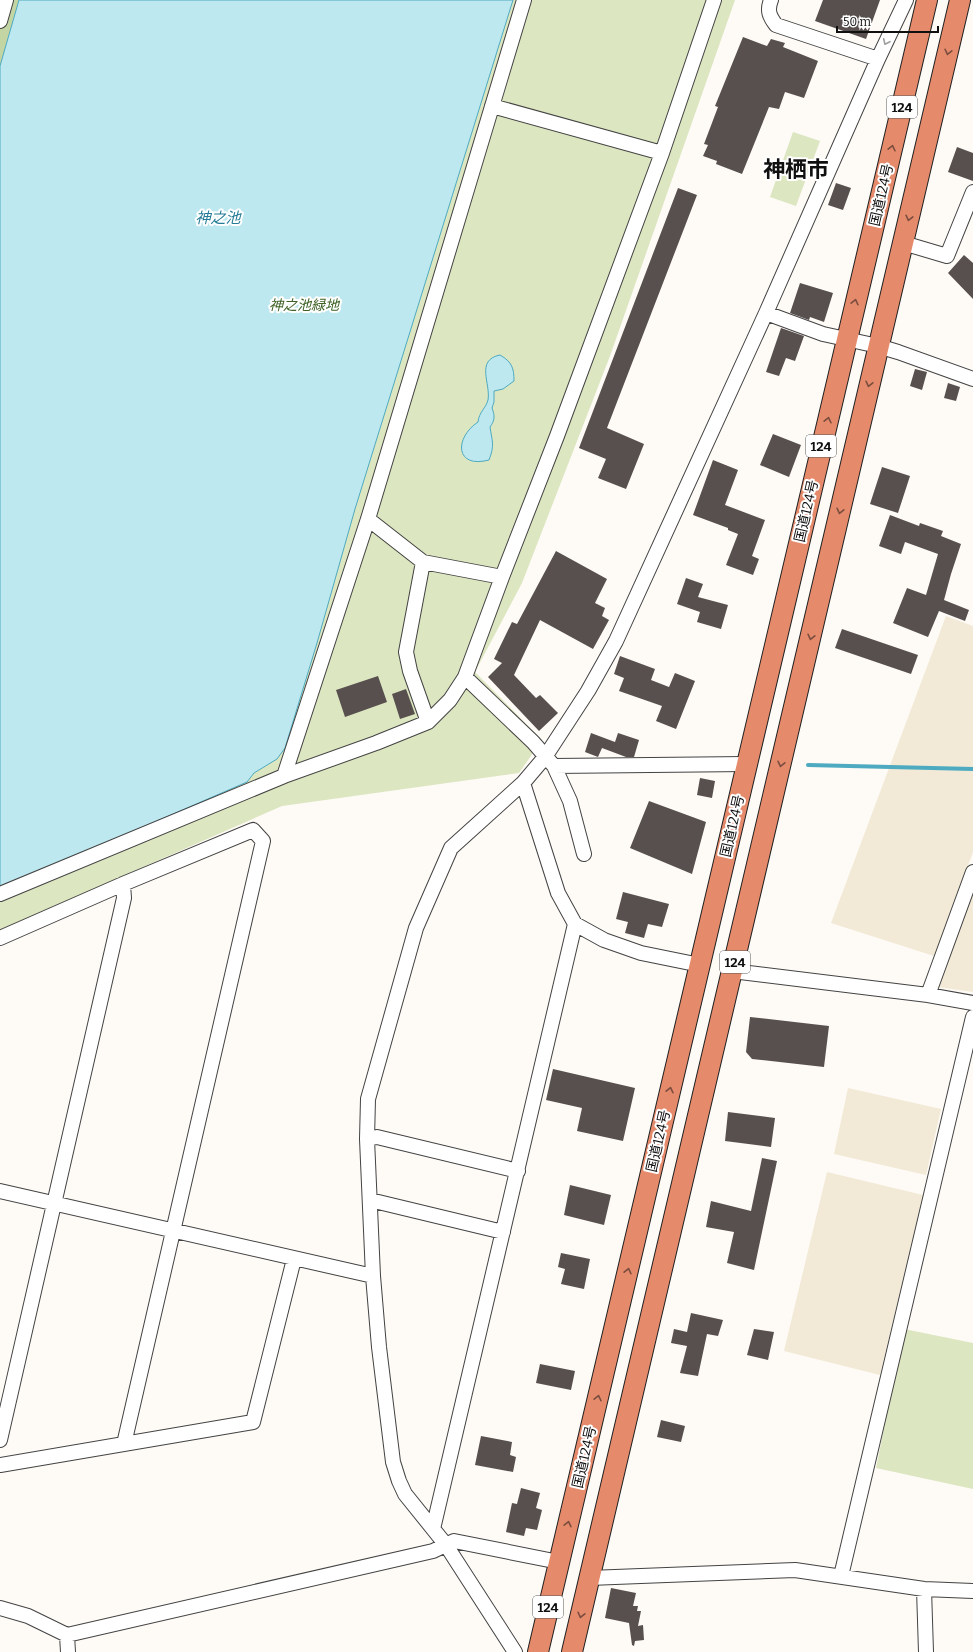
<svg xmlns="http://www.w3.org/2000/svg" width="973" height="1652" viewBox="0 0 973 1652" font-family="Bitter,'Noto Sans JP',serif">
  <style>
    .farmland { fill: #f2ead6 }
    .green { fill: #dce6c1 }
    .forest { fill: #c3d5a2 }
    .water { fill: #bee8f0; stroke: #4daac0 }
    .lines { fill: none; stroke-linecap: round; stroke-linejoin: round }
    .stream { stroke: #4daac0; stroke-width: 4 }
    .building { fill: #58504e }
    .minor-casing { stroke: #434343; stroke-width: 16 }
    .highway-casing { stroke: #212121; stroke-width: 22 }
    .minor { stroke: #fff; stroke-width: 14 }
    .highway { stroke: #e58a6b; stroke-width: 20 }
    .oneway { stroke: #9f9f9f }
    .oneway2 { stroke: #7a4d3e }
    .labels { text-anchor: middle; stroke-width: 4; stroke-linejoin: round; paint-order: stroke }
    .shield { fill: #fff; stroke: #585858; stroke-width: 1 }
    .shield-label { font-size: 13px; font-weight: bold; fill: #101010 }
    .street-label { font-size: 14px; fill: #101010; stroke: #fff }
    .park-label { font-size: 14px; font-style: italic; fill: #3f6226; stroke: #fff }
    .water-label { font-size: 15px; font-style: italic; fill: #257c96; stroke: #fff }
    .town-label { font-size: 22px; font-weight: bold; fill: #101010; stroke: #fff }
  </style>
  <rect width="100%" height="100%" fill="#fefaf5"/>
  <path class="farmland" d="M946,616L973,626V852L934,956L831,923Z
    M973,889V992L937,987Z
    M848,1088L941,1109L926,1175L834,1154Z
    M827,1172L923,1195L880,1375L784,1351Z"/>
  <path class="green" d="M0,0H735L610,356L522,583L475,672L542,740L519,773L282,806L0,930Z
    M793,132L820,141L796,206L770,197Z
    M904,1329L973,1343V1489L876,1468Z"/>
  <path class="forest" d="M0,0H25L0,88Z"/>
  <path class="water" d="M19,0H513L355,509L317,643L285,748L277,759L254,773L247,782L0,889V66Z
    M500,355C512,362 514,368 514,381L503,389L494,391V402L492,408C495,416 495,420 490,427C492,441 495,445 489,460C455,469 454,438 478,422C479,412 486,408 488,400C491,384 475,360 500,355Z"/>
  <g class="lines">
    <path class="stream" d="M808,765L973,769"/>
  </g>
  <path class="building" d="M823,0H880L866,39L815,21Z
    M743,37L767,46L771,39L785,43L783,47L818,61L804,98L785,92L779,109L769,107L742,174L716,164L717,161L703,156L708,145L704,144L718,107L715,106Z
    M957,147L973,153V181L948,172Z
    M836,183L851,188L843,210L828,205Z
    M678,188L697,195L607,428L644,444L626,489L598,478L606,459L579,448Z
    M964,255L973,263V299L948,273Z
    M800,283L833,293L824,322L810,317L809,320L790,313Z
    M781,328L804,336L795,361L786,358L779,376L766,372Z
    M915,369L927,372L922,390L910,386Z
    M948,383L960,387L956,401L944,398Z
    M773,434L801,445L789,477L760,465Z
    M713,460L738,470L725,505L765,520L752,556L759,559L753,575L726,565L738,534L728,530V528L693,515Z
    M882,467L910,476L898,513L870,504Z
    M890,515L919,526L920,523L943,531L941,536L961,544L951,574L944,600L969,610L965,621L939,611L928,637L893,623L907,588L926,595L938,554L905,542L901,554L879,546Z
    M556,551L607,579L595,603L605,608L602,616L609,620L593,649L540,620L514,675L536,698L540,695L558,713L539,731L488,677L502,663L494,659L512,622L517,624Z
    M686,578L703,584L698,597L728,605L721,629L697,622L700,612L677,604Z
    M842,629L918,655L911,674L835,648Z
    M620,656L655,669L651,680L669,687L675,673L695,681L676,729L656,721L662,706L619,691L624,678L614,674Z
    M378,676L387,702L345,717L336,690Z
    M406,689L415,714L400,719L392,694Z
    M591,733L615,742L618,733L639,740L634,757H626L602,748L598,757L585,752Z
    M700,778L715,781L712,798L697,795Z
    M649,801L706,822L692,874L630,848Z
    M623,892L669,904L662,927L648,924L644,938L625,933L628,922L616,919Z
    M750,1017L829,1026L824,1067L752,1059L746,1052Z
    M553,1069L635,1088L623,1141L577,1131L582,1108L546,1100Z
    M728,1112L775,1118L771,1147L725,1141Z
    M762,1158L777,1161L754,1270L727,1263L734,1232L706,1227L711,1201L751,1211Z
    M570,1185L611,1195L604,1225L564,1215Z
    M561,1253L590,1259L584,1289L561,1284L565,1269L558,1267Z
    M691,1313L723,1320L718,1336L707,1334L698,1376L680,1373L687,1346L671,1343L674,1329L687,1332Z
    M754,1329L774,1332L768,1360L747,1355Z
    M540,1364L575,1371L571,1390L536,1383Z
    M661,1420L685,1426L681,1442L657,1437Z
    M481,1436L512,1442L510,1455L516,1457L513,1472L475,1465Z
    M521,1488L540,1493L536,1508L542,1510L537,1530L526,1528L524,1536L506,1532L512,1503L517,1504Z
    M611,1588L636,1593L633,1606H638L637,1611H641L638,1626L643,1625L644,1640L635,1641L634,1646L632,1645L629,1623L605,1618Z"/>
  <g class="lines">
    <defs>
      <path id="minor" d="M771,0C767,10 769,16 776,25L878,59
        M0,21L6,0
        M492,106L662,153
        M903,243L947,256L973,192
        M766,313L823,334L878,346L898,352L973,379
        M368,519L423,562L502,577
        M423,562L406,652L410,671L428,722
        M465,677L533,742L554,766L747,764
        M554,766L570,801L584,854
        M284,776L368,519L524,0
        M523,783L558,893L575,924L604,940L641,953L700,965
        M0,894L284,776L376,743L428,722L450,700L465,677L502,577L557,436L662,153L714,0
        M0,938L123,884L253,830L263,841L124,1444
        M732,971L928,995L973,1003
        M928,995L973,872
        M367,1139L377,1137L518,1171
        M0,1191L373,1276
        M370,1200L503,1232
        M0,1440L124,898L123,884
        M0,1465L253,1422L294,1259
        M433,1529L575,924
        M841,1576L973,1017
        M589,1578L795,1570L924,1589L973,1591
        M924,1589L926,1652
        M0,1608L28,1616L67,1635L68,1652
        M67,1635L433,1551L454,1541L559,1562
        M515,1652L446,1545L405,1494L399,1481L393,1462L379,1347L373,1276L367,1139L368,1099L416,928L451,848L523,783L545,757L588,691L616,641L766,313L878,59L906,0"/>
      <path id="highway" d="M538,1652L927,0
        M572,1652L960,0"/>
    </defs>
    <use href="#minor" class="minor-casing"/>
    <use href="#highway" class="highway-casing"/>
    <use href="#minor" class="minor"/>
    <use href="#highway" class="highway"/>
  </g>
  <defs><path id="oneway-chevron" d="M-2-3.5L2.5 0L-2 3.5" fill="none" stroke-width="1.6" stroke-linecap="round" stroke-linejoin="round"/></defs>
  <use class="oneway" href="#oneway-chevron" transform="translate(886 42) rotate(115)"/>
  <g class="oneway2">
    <use href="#oneway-chevron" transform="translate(948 52) rotate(103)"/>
    <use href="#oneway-chevron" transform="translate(892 148) rotate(-77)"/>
    <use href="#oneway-chevron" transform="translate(909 218) rotate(104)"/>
    <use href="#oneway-chevron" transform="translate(855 302) rotate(-77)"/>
    <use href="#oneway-chevron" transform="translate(869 384) rotate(103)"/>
    <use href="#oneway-chevron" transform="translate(828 420) rotate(-77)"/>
    <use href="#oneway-chevron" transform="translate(840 511) rotate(103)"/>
    <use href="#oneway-chevron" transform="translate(811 637) rotate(103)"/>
    <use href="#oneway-chevron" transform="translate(781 764) rotate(103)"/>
    <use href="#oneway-chevron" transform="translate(670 1090) rotate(-77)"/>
    <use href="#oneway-chevron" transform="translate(628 1271) rotate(-77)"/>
    <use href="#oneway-chevron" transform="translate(598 1398) rotate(-77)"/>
    <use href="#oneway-chevron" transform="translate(568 1524) rotate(-77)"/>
    <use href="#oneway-chevron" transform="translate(581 1615) rotate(103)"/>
  </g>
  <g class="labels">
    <g class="shield">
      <rect x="887" y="96" width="30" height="22" rx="3"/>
      <rect x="806" y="435" width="30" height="22" rx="3"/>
      <rect x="720" y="951" width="30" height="22" rx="3"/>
      <rect x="533" y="1596" width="30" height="22" rx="3"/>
    </g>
    <g class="shield-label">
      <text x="902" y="112">124</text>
      <text x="821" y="451">124</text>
      <text x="735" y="967">124</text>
      <text x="548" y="1612">124</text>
    </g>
    <g class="street-label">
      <text transform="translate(881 195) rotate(-77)" y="5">国道124号</text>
      <text transform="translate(806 511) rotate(-77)" y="5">国道124号</text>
      <text transform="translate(732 826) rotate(-77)" y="5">国道124号</text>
      <text transform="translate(658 1141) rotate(-77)" y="5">国道124号</text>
      <text transform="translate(584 1457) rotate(-77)" y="5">国道124号</text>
    </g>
    <g class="park-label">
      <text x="304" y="310">神之池緑地</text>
    </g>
    <g class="water-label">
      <text x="218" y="223">神之池</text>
    </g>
    <g class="town-label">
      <text x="796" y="177">神栖市</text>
    </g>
  </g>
  <path d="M837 26v6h101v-6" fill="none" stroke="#101010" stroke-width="2"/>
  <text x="843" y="26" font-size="12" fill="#101010" stroke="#ffffff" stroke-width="3" paint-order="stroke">50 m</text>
</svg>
